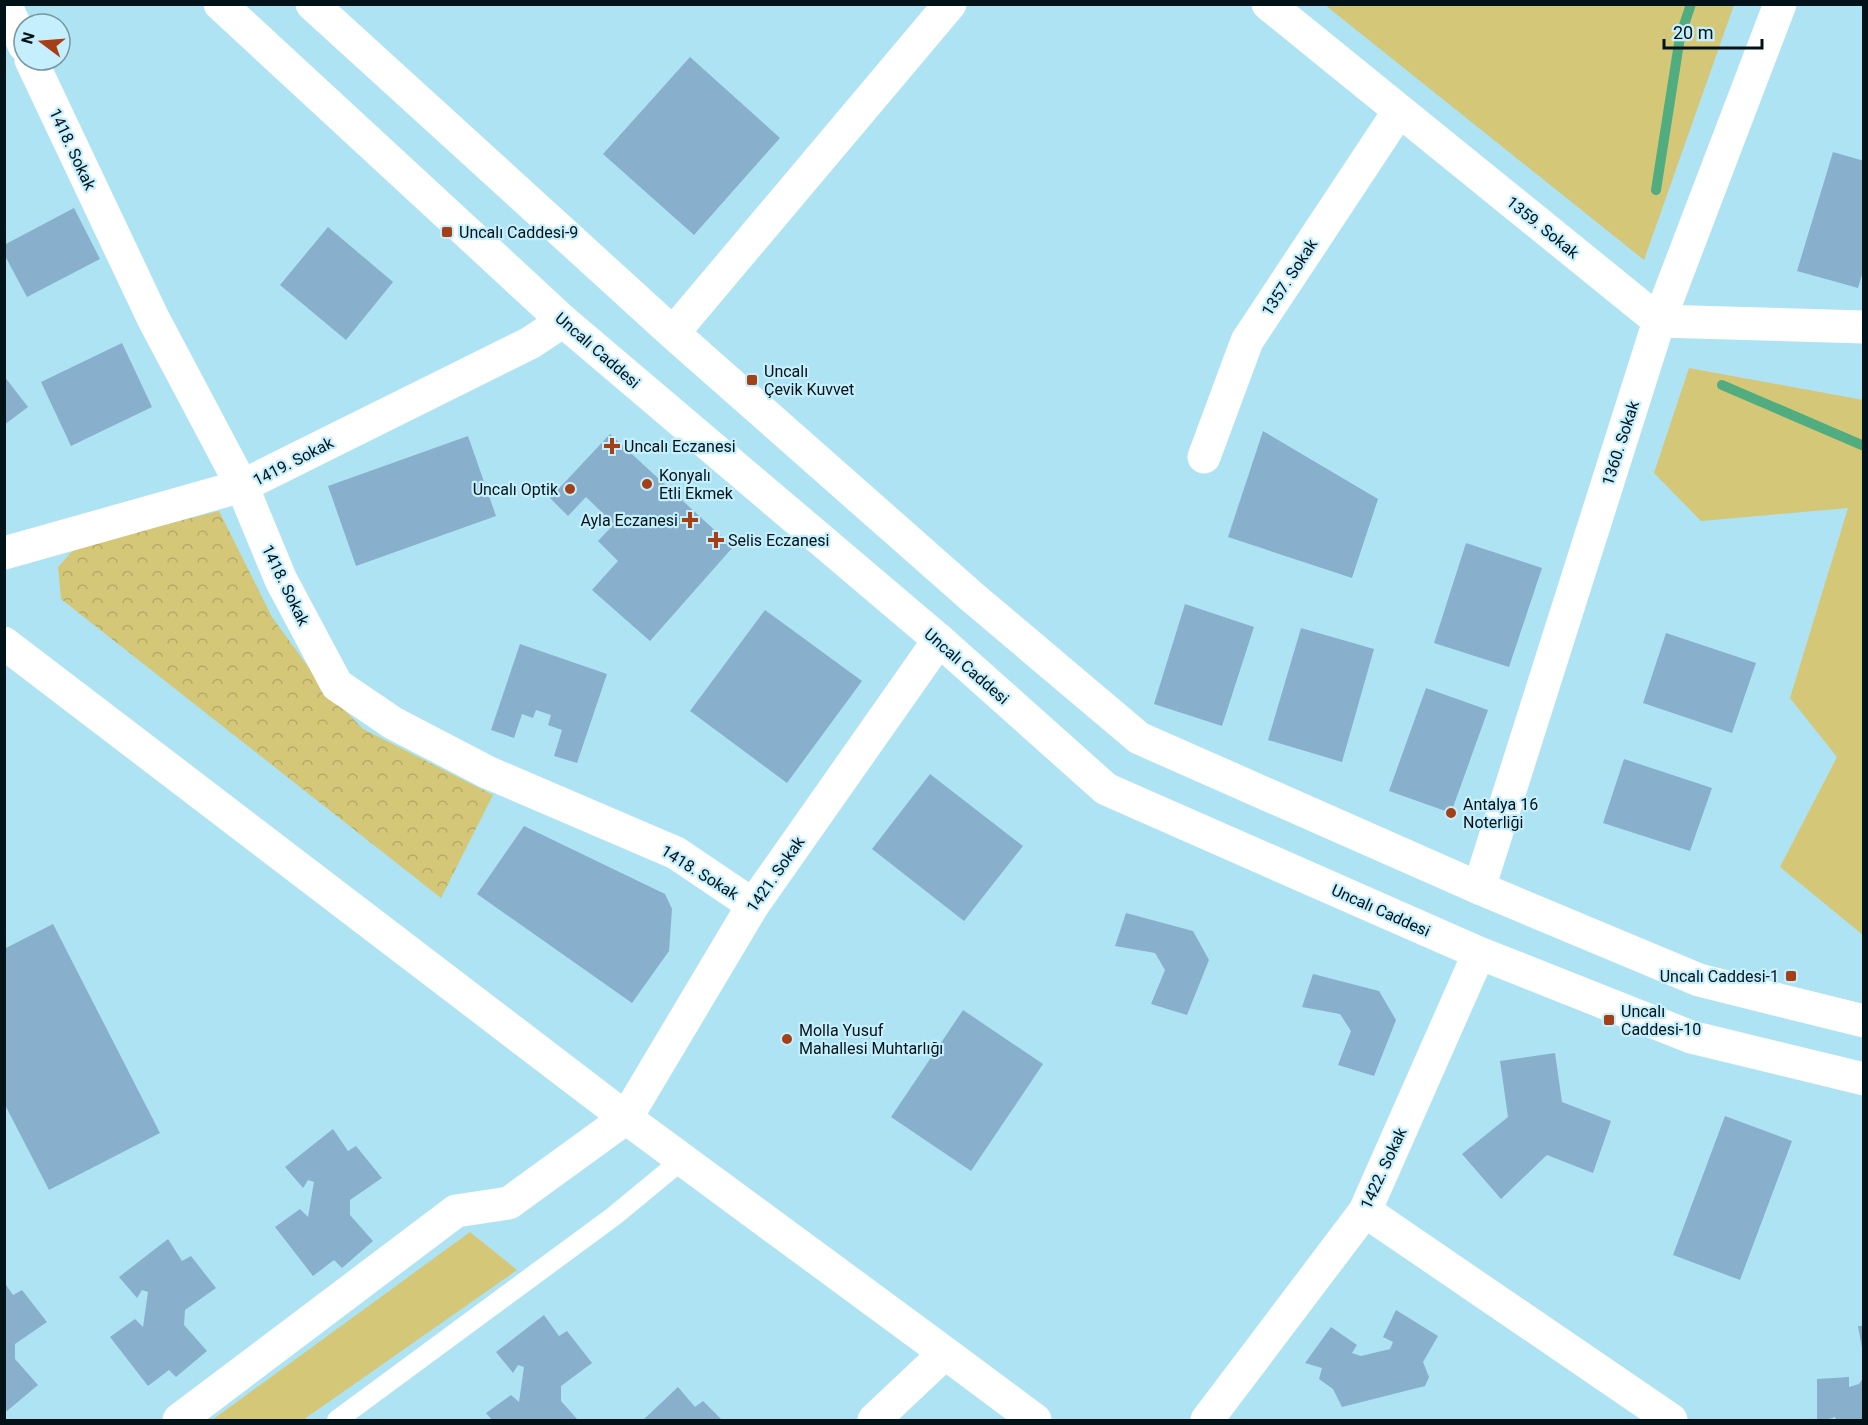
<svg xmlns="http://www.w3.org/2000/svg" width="1868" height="1425" viewBox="0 0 1868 1425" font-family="Roboto,sans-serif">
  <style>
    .green { fill: #d5c778 }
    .park { fill: url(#park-crowns) }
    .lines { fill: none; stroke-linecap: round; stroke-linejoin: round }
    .stream { stroke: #51ad7f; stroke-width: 10 }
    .building { fill: #88b0cc }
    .lane { stroke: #fff; stroke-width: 20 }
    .street { stroke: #fff; stroke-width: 33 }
    .primary { stroke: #fff; stroke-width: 33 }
    .poi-dot { fill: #a53f17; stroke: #c5effc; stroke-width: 2 }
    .labels { text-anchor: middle; stroke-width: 4.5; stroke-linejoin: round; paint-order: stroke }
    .street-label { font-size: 16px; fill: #011319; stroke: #c5effc }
    .poi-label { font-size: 16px; fill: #011319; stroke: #c5effc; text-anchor: start }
  </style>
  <defs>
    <pattern id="park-crowns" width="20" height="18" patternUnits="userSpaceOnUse" patternTransform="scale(1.5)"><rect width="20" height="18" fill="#d5c778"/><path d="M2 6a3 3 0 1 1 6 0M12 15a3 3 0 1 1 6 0" fill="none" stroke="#b5aa67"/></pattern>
  </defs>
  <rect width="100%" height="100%" fill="#aee3f4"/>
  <path class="green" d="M1325,5H1734L1644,260Z
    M1689,368L1863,400V935L1780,867L1837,757L1790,698L1848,508L1701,521L1654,473Z
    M470,1232L517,1270L303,1420H212Z"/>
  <path class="park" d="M219,511L272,617L325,690L363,729L493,795L441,898L61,599L58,567L76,547Z"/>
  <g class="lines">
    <path class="stream" d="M1656,190L1680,37L1691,4
      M1722,385L1864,446"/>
  </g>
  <path class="building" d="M690,57L780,138L694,235L603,154Z
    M1833,152L1864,161V268L1858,288L1797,271Z
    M74,208L100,259L27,297L4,254V245Z
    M328,227L393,282L346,340L280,285Z
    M122,343L152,407L71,446L41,382Z
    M4,376L28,407L4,425Z
    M1263,431L1378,499L1352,578L1228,537Z
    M610,434L733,547L650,641L592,590L618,561L598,541L614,524L586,497L568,516L550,498Z
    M468,436L496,516L356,566L328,486Z
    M1466,543L1542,568L1509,667L1434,643Z
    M1185,604L1254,627L1222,726L1154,704Z
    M765,610L862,681L787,783L690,711Z
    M1301,628L1374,649L1342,762L1268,740Z
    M1666,633L1756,663L1732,733L1643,703Z
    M520,644L607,674L577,763L554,756L562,730L548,725L551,715L536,710L533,718L522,714L514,738L491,730Z
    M1426,688L1488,710L1451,813L1389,791Z
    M1624,759L1712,788L1690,851L1603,823Z
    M930,774L1023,846L964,921L872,849Z
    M524,826L665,894L672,909L669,951L632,1003L477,894Z
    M1126,913L1193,931L1209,960L1187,1015L1151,1004L1165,970L1155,953L1115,946Z
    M53,924L160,1133L49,1190L4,1103V949Z
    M1313,974L1379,991L1396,1020L1374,1076L1338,1065L1351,1031L1340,1014L1302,1007Z
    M963,1010L1043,1064L971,1171L891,1117Z
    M1555,1053L1562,1102L1611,1121L1593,1173L1547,1155L1501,1199L1462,1154L1508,1117L1500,1061Z
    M1725,1116L1792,1141L1740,1280L1673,1255Z
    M333,1129L348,1151L356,1146L382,1178L350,1200V1215L373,1241L342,1268L334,1260L313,1276L275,1227L300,1209L308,1217L314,1182L308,1180L303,1188L285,1167Z
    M168,1239L182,1261L191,1256L216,1288L185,1310L184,1325L207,1351L176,1377L169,1370L148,1386L110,1337L135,1319L143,1327L148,1292L142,1290L137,1298L119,1277Z
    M4,1282L13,1295L22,1290L47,1322L15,1344V1359L38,1385L7,1411L4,1408Z
    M1396,1310L1438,1336L1423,1362L1429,1377L1425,1386L1342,1407L1333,1389L1319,1379L1322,1368L1305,1363L1331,1327L1357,1345L1352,1353L1361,1356L1390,1349L1393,1342L1383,1337Z
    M544,1315L559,1336L567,1331L592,1363L561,1386V1401L578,1420H492L486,1413L511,1395L519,1402L524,1367L518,1365L513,1373L496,1352Z
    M1858,1326H1864V1348H1862Z
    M1849,1377V1387L1859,1384L1864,1377V1420H1836L1835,1417L1826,1420H1817V1379Z
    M678,1387L695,1407L703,1401L722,1420H643Z"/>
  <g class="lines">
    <path class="lane" d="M337,1420L614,1216L683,1159"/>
    <path class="street" d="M5,4L24,45
      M1268,4L1659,321L1864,327
      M31,60L153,318L242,486L281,580L337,685L393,723L487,772L676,853L753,905
      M673,333L950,4
      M1204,457L1247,341L1399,111
      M4,553L242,486L530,343L563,321
      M4,643L626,1118L945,1353L1035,1420
      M1479,888L1659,321L1780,4
      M1365,1211L1671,1420
      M179,1420L456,1211L509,1203L626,1118L753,905L939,640
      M874,1420L945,1353
      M1207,1420L1365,1211L1479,953"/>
    <path class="primary" d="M220,4L563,321L939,640L1106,789L1479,953L1691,1037L1864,1079
      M312,4L673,333L971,596L1139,738L1479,888L1699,980L1864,1021"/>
  </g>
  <g class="poi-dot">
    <rect x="441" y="226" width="12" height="12" rx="3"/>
    <rect x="746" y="374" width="12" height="12" rx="3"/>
    <path d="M609 437h6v6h6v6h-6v6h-6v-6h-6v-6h6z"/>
    <circle cx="647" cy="484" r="6"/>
    <circle cx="570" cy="489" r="6"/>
    <path d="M687 511h6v6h6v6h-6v6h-6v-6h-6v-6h6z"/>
    <path d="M713 531h6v6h6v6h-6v6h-6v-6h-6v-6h6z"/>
    <circle cx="1451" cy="813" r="6"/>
    <rect x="1785" y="970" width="12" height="12" rx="3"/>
    <rect x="1603" y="1014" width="12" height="12" rx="3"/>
    <circle cx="787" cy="1039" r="6"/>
  </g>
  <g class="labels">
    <g class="street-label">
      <text transform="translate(73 149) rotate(65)" y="6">1418. Sokak</text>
      <text transform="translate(1543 227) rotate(39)" y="6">1359. Sokak</text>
      <text transform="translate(1289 277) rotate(-57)" y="6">1357. Sokak</text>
      <text transform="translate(598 350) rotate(41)" y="6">Uncalı Caddesi</text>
      <text transform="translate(1620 443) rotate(-72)" y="6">1360. Sokak</text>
      <text transform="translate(293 461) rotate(-27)" y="6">1419. Sokak</text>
      <text transform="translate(286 585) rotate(64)" y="6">1418. Sokak</text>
      <text transform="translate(967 666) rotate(41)" y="6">Uncalı Caddesi</text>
      <text transform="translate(700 872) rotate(32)" y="6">1418. Sokak</text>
      <text transform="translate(775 874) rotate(-55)" y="6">1421. Sokak</text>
      <text transform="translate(1381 910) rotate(24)" y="6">Uncalı Caddesi</text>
      <text transform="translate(1383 1168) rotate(-65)" y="6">1422. Sokak</text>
    </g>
    <g class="poi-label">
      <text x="459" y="238">Uncalı Caddesi-9</text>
      <text x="764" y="377">Uncalı<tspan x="764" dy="18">Çevik Kuvvet</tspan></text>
      <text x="624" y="452">Uncalı Eczanesi</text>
      <text x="659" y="481">Konyalı<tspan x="659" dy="18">Etli Ekmek</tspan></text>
      <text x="558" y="495" text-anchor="end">Uncalı Optik</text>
      <text x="678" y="526" text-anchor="end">Ayla Eczanesi</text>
      <text x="728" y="546">Selis Eczanesi</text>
      <text x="1463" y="810">Antalya 16<tspan x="1463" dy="18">Noterliği</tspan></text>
      <text x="1779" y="982" text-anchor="end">Uncalı Caddesi-1</text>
      <text x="1621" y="1017">Uncalı<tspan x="1621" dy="18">Caddesi-10</tspan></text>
      <text x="799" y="1036">Molla Yusuf<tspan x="799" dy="18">Mahallesi Muhtarlığı</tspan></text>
    </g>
  </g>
  <rect width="1868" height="1425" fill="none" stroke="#011319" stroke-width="12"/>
  <g transform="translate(42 42) rotate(286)"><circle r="28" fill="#c5effc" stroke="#7797a1" stroke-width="1.5"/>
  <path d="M0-4.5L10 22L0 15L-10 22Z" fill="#a53f17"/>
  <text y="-9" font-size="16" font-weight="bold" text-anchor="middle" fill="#011319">N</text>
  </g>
  <path d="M1664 39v9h98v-9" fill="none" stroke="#011319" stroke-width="3"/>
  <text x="1673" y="39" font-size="18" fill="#011319" stroke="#c5effc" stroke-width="4.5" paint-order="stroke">20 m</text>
</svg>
